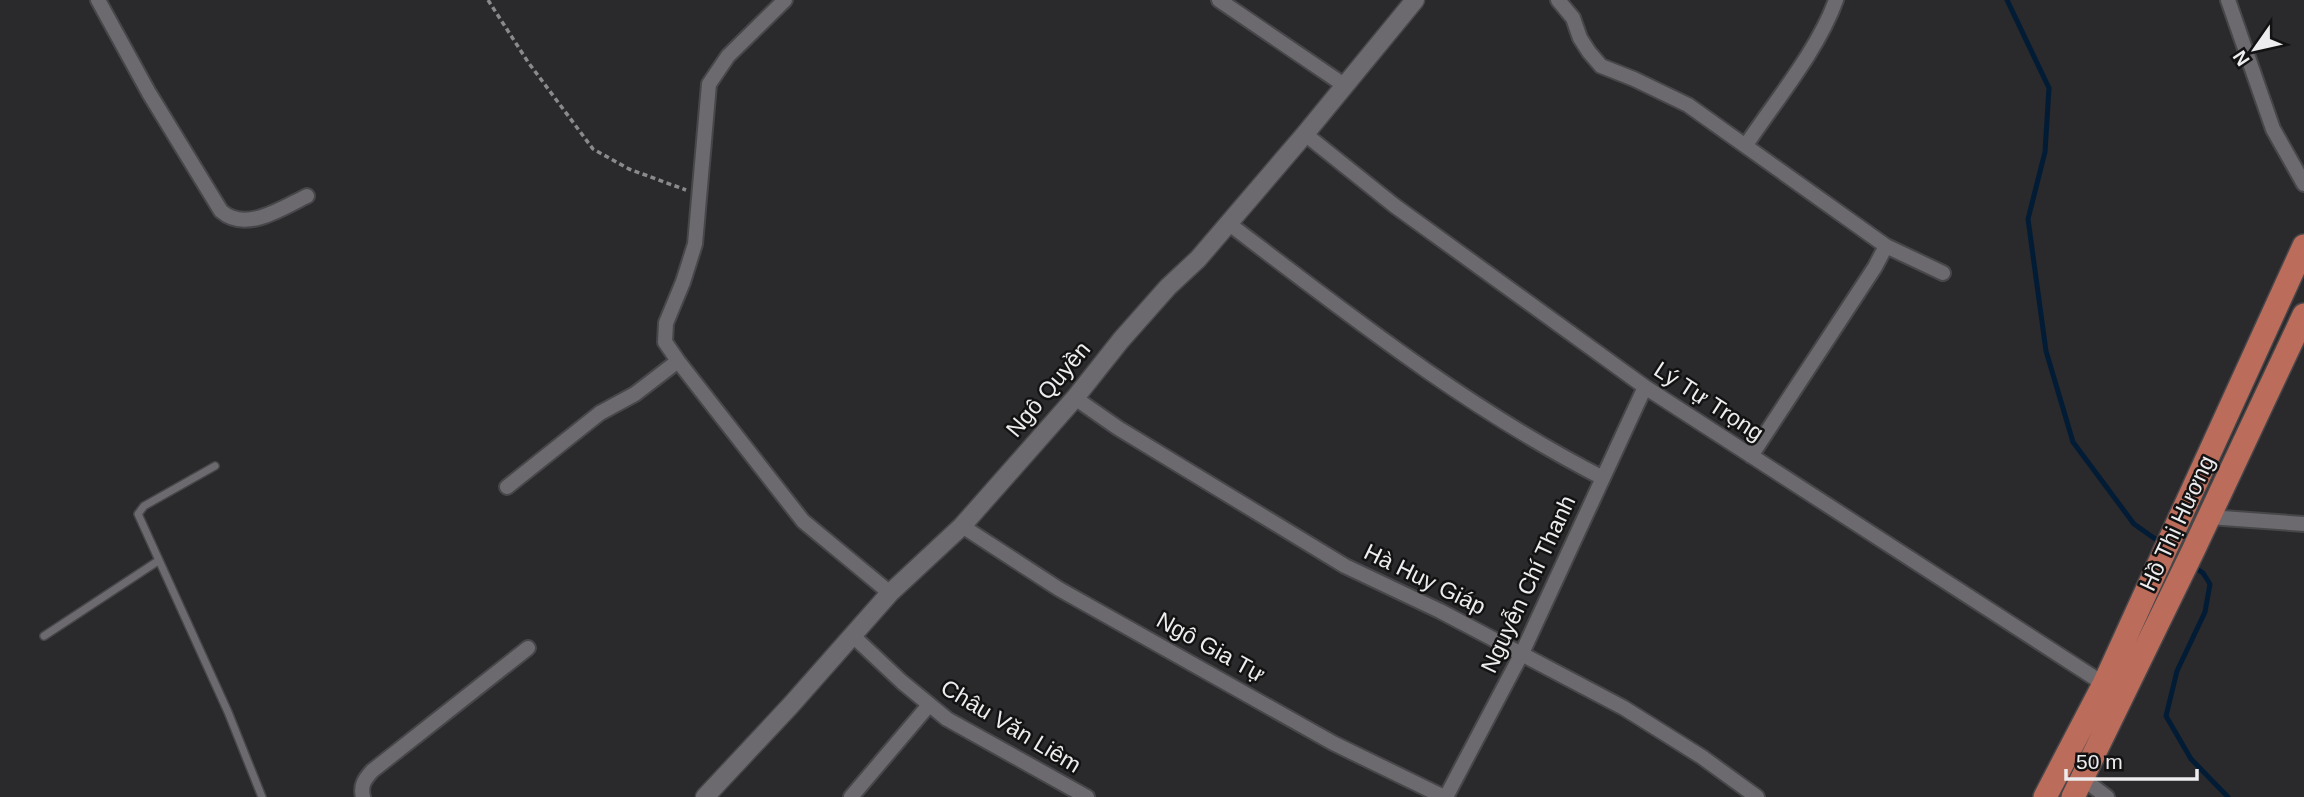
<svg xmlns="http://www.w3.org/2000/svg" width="2304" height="797" viewBox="0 0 2304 797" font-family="Helvetica,sans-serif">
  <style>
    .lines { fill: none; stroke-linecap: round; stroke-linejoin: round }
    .stream { stroke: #031c36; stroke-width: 5 }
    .service-casing { stroke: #474649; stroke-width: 10 }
    .minor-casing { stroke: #474649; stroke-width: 18 }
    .tertiary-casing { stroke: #474649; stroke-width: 21 }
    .primary-casing { stroke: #474649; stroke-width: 26 }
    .path { stroke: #8a898c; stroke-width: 3.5; stroke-dasharray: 5 3.5; stroke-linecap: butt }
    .service { stroke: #6c6a6e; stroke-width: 7 }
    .minor { stroke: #6c6a6e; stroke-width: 14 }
    .tertiary { stroke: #6c6a6e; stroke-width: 18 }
    .primary { stroke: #bb6c5a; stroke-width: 23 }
    .labels { text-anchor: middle; stroke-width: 5; stroke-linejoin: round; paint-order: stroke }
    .street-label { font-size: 23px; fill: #edecee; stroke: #131213 }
  </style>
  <rect width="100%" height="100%" fill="#2a292c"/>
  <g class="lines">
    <path class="stream" d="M2007,0L2049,88L2045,152L2028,219L2046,351L2073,442L2134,524L2161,543
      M2191,565L2203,573L2210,584L2205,612L2177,671L2166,716L2191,759L2228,797"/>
    <defs>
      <path id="service" d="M215,466L144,506L138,514L228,712L262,797
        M44,636L158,561"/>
      <path id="minor" d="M98,0L149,93L221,211C246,233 282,208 307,196
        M1219,0L1344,85
        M1558,0L1573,18L1580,38L1589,52L1601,66L1634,79L1688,105L1886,246L1875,267L1751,456
        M2228,0L2273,129L2304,184
        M1305,134L1395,206L1645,387L2104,684
        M1746,145C1776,100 1818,50 1836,0
        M1228,223C1349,315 1468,409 1603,478
        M1886,246L1943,273
        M678,361L803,521L890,593
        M1075,398L1118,428L1345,566L1440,611L1624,708L1702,757L1757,797
        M507,487L600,413L635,394L678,361L665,342L666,323L683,282L695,244L709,84L728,56L785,0
        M2209,517L2304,524
        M962,526L1059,589L1333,743L1444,797
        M852,635L902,682L947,719L1087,797
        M2082,778L2107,797
        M363,797C360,785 365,779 372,771L528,648
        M851,797L929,705
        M1446,797L1522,653L1645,387"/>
      <path id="tertiary" d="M705,797L791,705L890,593L962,526L1075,398L1121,340L1168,287L1198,259L1305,134L1415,0"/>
      <path id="primary" d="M2045,797L2104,684L2304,246
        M2073,797L2193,551L2304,315"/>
    </defs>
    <use href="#service" class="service-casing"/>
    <use href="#minor" class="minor-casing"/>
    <use href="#tertiary" class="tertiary-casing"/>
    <use href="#primary" class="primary-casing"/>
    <path class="path" d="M488,0L528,62L593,149L629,169L686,190"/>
    <use href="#service" class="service"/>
    <use href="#minor" class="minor"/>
    <use href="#tertiary" class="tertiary"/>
    <use href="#primary" class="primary"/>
  </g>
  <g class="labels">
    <g class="street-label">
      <text transform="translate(1048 389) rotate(-50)" y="8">Ngô Quyền</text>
      <text transform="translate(1709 401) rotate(33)" y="8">Lý Tự Trọng</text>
      <text transform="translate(2177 523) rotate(-65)" y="8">Hồ Thị Hương</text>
      <text transform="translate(1425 579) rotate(26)" y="8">Hà Huy Giáp</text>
      <text transform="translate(1528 584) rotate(-65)" y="8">Nguyễn Chí Thanh</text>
      <text transform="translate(1211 647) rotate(29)" y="8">Ngô Gia Tự</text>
      <text transform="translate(1011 726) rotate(31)" y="8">Châu Văn Liêm</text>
    </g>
  </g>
  <g transform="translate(2255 49) rotate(236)" stroke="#131213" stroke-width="5" paint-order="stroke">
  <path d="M0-5L12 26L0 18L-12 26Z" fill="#edecee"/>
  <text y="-10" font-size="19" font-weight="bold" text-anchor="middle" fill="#edecee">N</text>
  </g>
  <path d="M2066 769v10h131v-10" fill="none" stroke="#edecee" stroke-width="3.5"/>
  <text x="2076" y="769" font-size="21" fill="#edecee" stroke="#131213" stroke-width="5" paint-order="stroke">50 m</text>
</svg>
